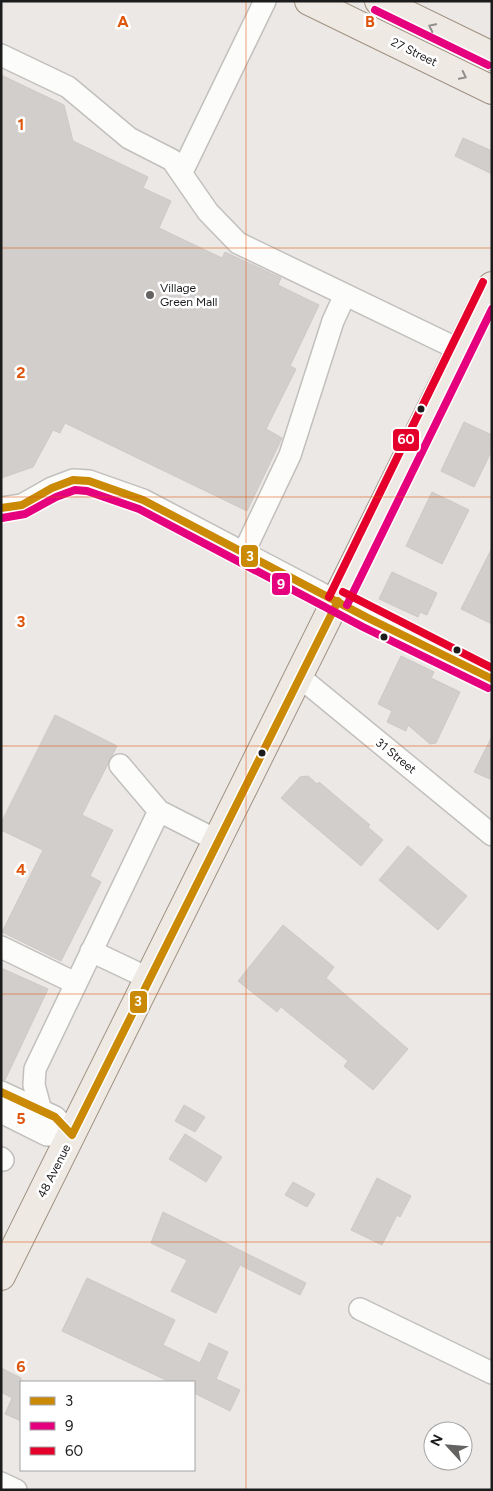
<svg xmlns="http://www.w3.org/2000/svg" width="493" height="1491" viewBox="0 0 493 1491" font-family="Figtree,sans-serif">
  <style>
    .building { fill: #d2cecc; stroke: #cec9c7 }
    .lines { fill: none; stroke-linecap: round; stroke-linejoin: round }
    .minor-casing { stroke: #c2c0bf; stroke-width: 24 }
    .major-casing { stroke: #a09283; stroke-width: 30 }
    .minor { stroke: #fcfcfb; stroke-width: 21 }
    .major { stroke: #efe9e4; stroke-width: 28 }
    .bus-1-casing { stroke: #fff; stroke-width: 11 }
    .bus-2-casing { stroke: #fff; stroke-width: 11 }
    .bus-3-casing { stroke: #fff; stroke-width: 11 }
    .bus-1 { stroke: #cb8a06; stroke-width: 8 }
    .bus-2 { stroke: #e5007d; stroke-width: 8 }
    .bus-3 { stroke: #e4002b; stroke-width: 8 }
    .oneway { stroke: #908d8a }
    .grid { fill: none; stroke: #de560d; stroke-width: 1; stroke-opacity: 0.55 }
    .poi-dot { fill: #646362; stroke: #fff; stroke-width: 2 }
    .bus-dot { fill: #1c1c1c; stroke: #fff; stroke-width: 2 }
    .labels { text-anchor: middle; stroke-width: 5; stroke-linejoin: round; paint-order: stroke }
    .street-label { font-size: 12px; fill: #1c1c1c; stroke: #fff }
    .poi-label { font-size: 12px; fill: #1c1c1c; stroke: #fff; text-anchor: start }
    .grid-label { font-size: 16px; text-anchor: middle; font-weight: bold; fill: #de560d; stroke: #fff; stroke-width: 5; stroke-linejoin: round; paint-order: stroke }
    .line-badge { stroke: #fff; stroke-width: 2 }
    .badge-label { font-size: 14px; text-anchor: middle; font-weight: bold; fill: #fff }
  </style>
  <rect width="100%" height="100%" fill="#ebe8e5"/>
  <path class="building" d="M1,75L64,105L73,141L148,177L143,188L171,201L159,228L222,258L225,252L281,278L278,285L319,305L290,366L296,369L266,429L282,438L247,511L65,423L60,433L53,430L33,467L1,478Z
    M463,138L492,151V174L455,156Z
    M464,422L492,435V450L474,487L441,471Z
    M432,492L469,510L442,564L406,546Z
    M492,548V624L461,609Z
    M392,572L437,593L427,615L420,612L418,617L379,599Z
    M401,656L434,672L431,678L460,692L436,743L430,744L408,725L406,731L387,722L392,711L378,704Z
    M55,715L117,746L82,815L113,830L90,876L101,882L61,961L2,932L43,850L1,830V823Z
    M492,736V780L474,772Z
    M308,776L317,784L319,782L370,825L368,827L383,840L361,866L281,798L300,777Z
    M408,846L467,896L438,930L379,880Z
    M283,925L334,967L326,978L408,1049L373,1090L344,1066L348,1061L281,1007L277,1012L238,981Z
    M1,968L48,989L5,1080H1Z
    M184,1105L205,1117L195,1132L175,1121Z
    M185,1134L222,1157L206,1182L169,1159Z
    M377,1178L411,1196L400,1217L397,1215L382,1245L351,1230Z
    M293,1182L315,1194L307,1207L285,1195Z
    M163,1212L306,1283L300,1295L240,1265L216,1313L171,1291L187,1260L151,1243Z
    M87,1278L175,1320L163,1345L200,1363L209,1343L228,1352L216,1379L240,1390L230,1411L194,1393V1382H170L62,1331Z
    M1,1368L21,1378V1421L5,1414L12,1398L1,1392Z"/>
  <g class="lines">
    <defs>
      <path id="minor" d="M1,55L68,87L129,138L172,160L208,212L238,243L460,350
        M182,172L265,1
        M1,508L22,505L52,488L73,480L89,481L143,500L368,618L492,679
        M244,552L290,455L333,321L345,295
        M301,678L492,835
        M120,765L159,811L218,841
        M1,947L75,983
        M91,951L150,979
        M1,1092L55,1117L72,1135
        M41,1111L34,1085L35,1069L159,811
        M1,1112L47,1135H72
        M1,1158L3,1160
        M360,1309L492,1373
        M1,1483L16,1490"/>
      <path id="major" d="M309,1L492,90
        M379,1L492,56
        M1,1276C166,947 329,617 492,286"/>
    </defs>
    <use href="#minor" class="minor-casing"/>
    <use href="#major" class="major-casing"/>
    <use href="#minor" class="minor"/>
    <use href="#major" class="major"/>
    <defs>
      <path id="bus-1" d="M1,508L22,505L52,488L73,480L89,481L143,500L368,618L492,679
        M1,1092L55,1117L72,1135
        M72,1135L338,601"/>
      <path id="bus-2" d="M375,10L488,65
        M2,518L25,514L56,497L75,490L87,491L139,509L363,627L488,688
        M347,605L492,309"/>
      <path id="bus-3" d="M343,592L492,668
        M329,597L483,282"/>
    </defs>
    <use href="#bus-1" class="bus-1-casing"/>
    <use href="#bus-2" class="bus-2-casing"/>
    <use href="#bus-3" class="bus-3-casing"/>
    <use href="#bus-1" class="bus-1"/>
    <use href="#bus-2" class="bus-2"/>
    <use href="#bus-3" class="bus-3"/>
  </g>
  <defs><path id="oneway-chevron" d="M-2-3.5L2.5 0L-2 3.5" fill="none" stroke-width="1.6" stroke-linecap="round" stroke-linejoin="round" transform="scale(1.25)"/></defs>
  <g class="oneway">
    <use href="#oneway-chevron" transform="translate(432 27) rotate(-154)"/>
    <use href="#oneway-chevron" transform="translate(463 76) rotate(26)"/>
  </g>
  <path class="grid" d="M246,1V1490M1,248H492M1,497H492M1,746H492M1,994H492M1,1242H492"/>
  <circle class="poi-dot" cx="150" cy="295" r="5"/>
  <g class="bus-dot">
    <circle cx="421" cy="409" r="4.5"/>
    <circle cx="384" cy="637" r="4.5"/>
    <circle cx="457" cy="650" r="4.5"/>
    <circle cx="262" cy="753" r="4.5"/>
  </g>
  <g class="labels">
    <g class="street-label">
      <text transform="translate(414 52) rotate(26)" y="4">27 Street</text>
      <text transform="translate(396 756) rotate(39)" y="4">31 Street</text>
      <text transform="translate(54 1171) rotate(-63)" y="4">48 Avenue</text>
    </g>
    <g class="poi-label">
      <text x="160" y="292">Village<tspan x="160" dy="14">Green Mall</tspan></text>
    </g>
  </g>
  <g class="grid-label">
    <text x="123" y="27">A</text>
    <text x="370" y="27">B</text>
    <text x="21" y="130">1</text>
    <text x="21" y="378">2</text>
    <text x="21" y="627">3</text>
    <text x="21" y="875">4</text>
    <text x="21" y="1124">5</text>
    <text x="21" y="1372">6</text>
  </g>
  <g class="line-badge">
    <rect x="392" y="428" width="28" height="24" rx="5" fill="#e4002b"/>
    <rect x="240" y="544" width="19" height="24" rx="5" fill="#cb8a06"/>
    <rect x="271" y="572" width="20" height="24" rx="5" fill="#e5007d"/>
    <rect x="129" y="990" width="19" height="24" rx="5" fill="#cb8a06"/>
  </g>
  <g class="badge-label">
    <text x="406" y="444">60</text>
    <text x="250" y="561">3</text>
    <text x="281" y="589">9</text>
    <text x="138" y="1006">3</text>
  </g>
  <rect width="493" height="1491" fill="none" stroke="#1c1c1c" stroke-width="5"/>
  <rect x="20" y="1381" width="175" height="90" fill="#ffffff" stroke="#a4a4a4"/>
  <rect x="30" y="1397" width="25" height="8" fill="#cb8a06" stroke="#a4a4a4"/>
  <text x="65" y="1406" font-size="15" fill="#1c1c1c">3</text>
  <rect x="30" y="1422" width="25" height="8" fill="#e5007d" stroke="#a4a4a4"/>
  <text x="65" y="1431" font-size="15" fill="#1c1c1c">9</text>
  <rect x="30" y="1447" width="25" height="8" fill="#e4002b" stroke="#a4a4a4"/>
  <text x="65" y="1456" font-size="15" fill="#1c1c1c">60</text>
  <g transform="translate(448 1446) rotate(296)"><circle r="24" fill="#ffffff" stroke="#a4a4a4"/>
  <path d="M0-4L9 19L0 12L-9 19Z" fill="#646362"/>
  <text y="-8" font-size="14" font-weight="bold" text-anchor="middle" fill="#1c1c1c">N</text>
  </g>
</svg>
